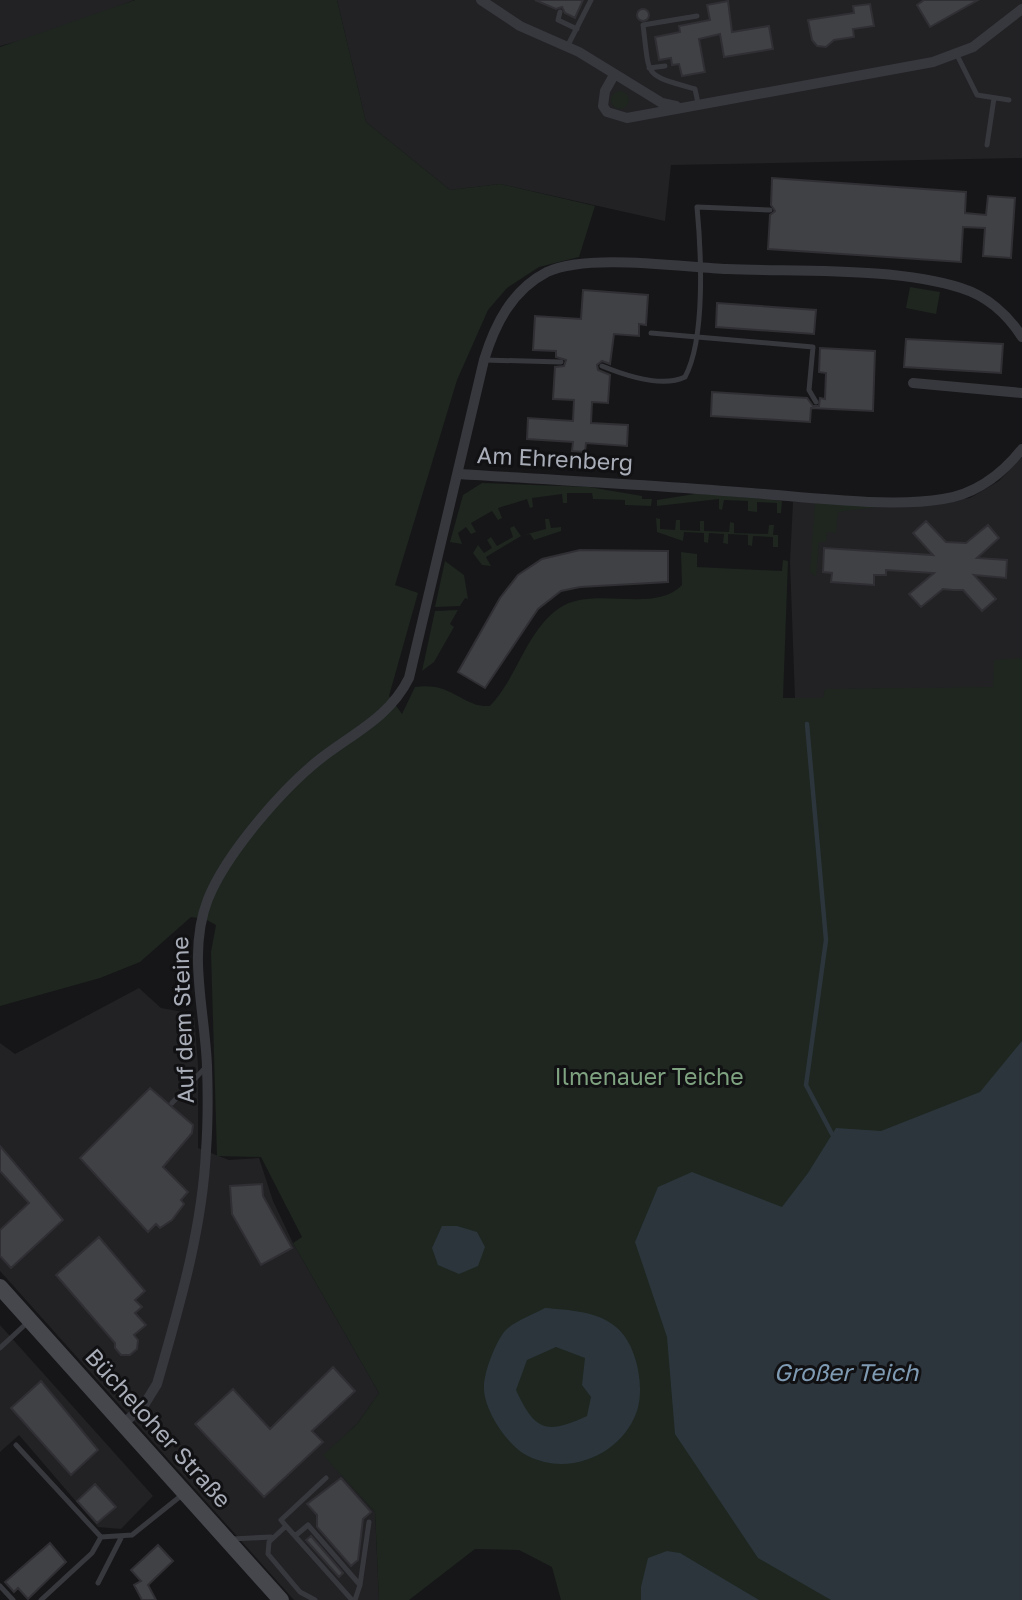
<svg xmlns="http://www.w3.org/2000/svg" width="1022" height="1600" viewBox="0 0 1022 1600" font-family="'Golos Text',sans-serif">
  <style>
    .built { fill: #222225 }
    .green { fill: #1e261f }
    .water { fill: #2c353c; fill-rule: evenodd }
    .lines { fill: none; stroke-linecap: round; stroke-linejoin: round }
    .stream { stroke: #2c353c; stroke-width: 4.5 }
    .building { fill: #404145; stroke: #303034; stroke-width: 2 }
    .lane { stroke: #37383d; stroke-width: 5 }
    .street { stroke: #37383d; stroke-width: 10 }
    .secondary { stroke: #45474d; stroke-width: 16 }
    .labels { text-anchor: middle; stroke-width: 6; stroke-linejoin: round; paint-order: stroke }
    .street-label { font-size: 23px; fill: #a8adb8; stroke: #111113 }
    .park-label { font-size: 23px; fill: #7fa381; stroke: #111113 }
    .water-label { font-size: 24px; font-style: italic; fill: #7f9bb3; stroke: #111113 }
  </style>
  <rect width="100%" height="100%" fill="#161618"/>
  <path class="built" d="M0,0H134L52,32L0,46Z
    M337,0H1022V158L671,165L665,221L500,184L450,190L366,122Z
    M1022,457V698H795L790,562L793,502L928,503L970,498L999,481Z
    M139,988L161,1008L194,1014L198,1065V1148L229,1160L259,1158L273,1201L293,1243L379,1393L357,1424L324,1455L375,1512L379,1600H294L0,1271V1043L15,1054Z
    M0,1325L153,1496L121,1529L98,1527L19,1435L0,1452Z"/>
  <path class="green" d="M135,0H337L366,122L450,190L500,184L595,206L579,257L539,267L507,288L488,310L457,380L395,585L418,593L389,696L402,714L415,687C452,681 463,708 490,706C517,678 526,632 558,609C592,584 654,615 682,585L681,552L697,554V567L782,571L783,560L788,561L783,698H823L825,689L993,687L994,660L1022,658V1600H561L552,1567L519,1550L475,1549L409,1600H379L375,1512L323,1455L357,1424L379,1393L293,1243L302,1237L261,1157L217,1156L211,952L216,925L205,919L191,917L140,962L100,978L0,1006V47Z
    M611 100a9 9 0 1 1 18 0a9 9 0 1 1-18 0Z
    M910,287L940,292L936,314L906,308Z
    M482,483L589,487L642,496V499H652L651,506L625,505V500L593,499L592,493H567V503H563L562,494L532,498L533,507L530,508L527,499L498,508L502,518L498,520L492,511L471,523L476,532L471,534L466,527L458,533L462,544L450,542L463,495Z
    M701,493L782,501L781,513H777V503L757,502V512L748,511V501L724,500L722,510L719,509V499L657,506V500Z
    M815,503L881,504L878,507L838,512L836,533L827,532L826,542H819L816,577L810,572Z
    M656,518L660,519V529L675,530L676,520H680V530L700,531V521H704V531L729,532L730,522L734,523V533L768,534L769,525H774L773,535H778V547H773V537L753,536L752,546L748,545V535L728,534V544L723,543L724,534L709,533L708,543L704,542V533L684,532L683,541L657,532Z
    M545,519H549L551,528L561,527V531L534,540L530,534L524,535L546,529Z
    M514,526L521,536L486,557L491,566L482,565L473,553L478,545L484,553L492,548L487,540L491,537L497,546L513,537L510,528Z
    M445,561L464,575L468,599L465,598L460,606L435,607Z
    M458,610L450,624L454,627L434,662L422,671L435,611Z"/>
  <path class="water" d="M1022,1041V1600H831L758,1558L675,1434L667,1337L635,1242L658,1187L692,1172L782,1207L808,1173L836,1128L881,1131L980,1092Z
    M442,1226H457L477,1232L485,1247L478,1266L459,1274L438,1265L432,1248Z
    M545,1308C568,1310 598,1311 616,1327C637,1344 645,1387 637,1411C622,1454 570,1477 528,1456C508,1447 483,1409 484,1387C484,1372 495,1344 504,1332C512,1322 534,1314 545,1308ZM556,1347L585,1358L582,1385L591,1397L587,1416C546,1435 535,1431 516,1390L527,1360Z
    M667,1551L680,1553L759,1600H641V1587L648,1558Z"/>
  <g class="lines">
    <path class="stream" d="M807,724L826,940L806,1085L832,1134"/>
  </g>
  <path class="building" d="M535,0H583L575,18L565,13L562,7L556,9Z
    M924,0H978L930,27L917,5Z
    M728,1L732,32L769,26L773,49L724,57L720,34L699,39L705,72L682,76L679,64L672,65L671,58L659,60L655,37L680,32L679,26L710,20L707,5Z
    M870,4L874,26L853,29L854,37L834,40L826,47L817,46L812,40L808,20L854,13L853,6Z
    M637 15a6 6 0 1 1 12 0a6 6 0 1 1-12 0Z
    M772,178L966,192L965,213L986,215L988,196L1015,198L1011,258L983,256L985,228L963,227L961,262L768,249L770,215L775,211L771,205Z
    M583,290L648,295L646,325L639,324V336L614,334L610,364L602,361L597,365L598,370L610,375L608,403L592,402L591,423L628,425L627,446L586,443L585,452L572,451L573,442L527,439L528,418L573,421L574,400L553,399L555,367L564,366L566,360L556,357V351L533,350L535,316L581,319Z
    M717,303L816,310L814,334L716,327Z
    M906,339L1003,344L1001,373L904,367Z
    M820,348L875,351L873,411L811,408L810,422L711,416L712,392L807,398L813,406H819L820,398L825,399L826,373L819,372Z
    M926,521L946,542L966,543L988,525L999,538L977,558L1007,560L1006,578L974,575L996,599L982,611L963,590H953L943,589L921,607L909,594L934,573L886,570V575H874V585L831,582L832,573L823,572L824,548L933,555L913,533Z
    M580,550L668,551V582L580,587L561,591L538,609L485,688L458,672L500,598L518,575L542,559Z
    M150,1088L193,1125L192,1133L163,1167L188,1192L181,1200L184,1204L172,1220L160,1228L156,1224L148,1232L80,1158Z
    M0,1146L63,1220L11,1268L0,1256V1230L29,1203L0,1171Z
    M262,1184L263,1196L292,1248L261,1265L232,1214L230,1186Z
    M99,1237L145,1291L135,1300L142,1307L135,1313L146,1325L134,1335L138,1340L137,1349L130,1355H121L115,1348V1343L56,1275Z
    M333,1367L355,1391L312,1431L323,1442L264,1497L195,1424L233,1389L270,1429Z
    M41,1381L98,1450L71,1475L11,1408Z
    M341,1478L371,1512L363,1519L358,1560L351,1566L317,1527V1515L307,1504Z
    M95,1484L116,1507L97,1523L77,1501Z
    M311,1536L343,1573L339,1577L306,1540Z
    M50,1543L66,1562L28,1599L18,1588L14,1592L5,1582Z
    M158,1545L173,1561L148,1585L156,1600H142L134,1585L141,1581L131,1570Z"/>
  <g class="lines">
    <path class="lane" d="M560,12L558,20L577,29
      M697,16L643,25C650,78 642,74 695,89L698,103
      M567,47L591,0
      M957,55L977,95L1009,100
      M649,68L665,66
      M987,145L994,98
      M651,333L813,347L809,390L816,402
      M484,360L561,362
      M602,366C624,375 662,388 685,377C706,338 701,250 697,207L770,210
      M172,1103L205,1068
      M0,1348L28,1322
      M16,1445L101,1537L132,1535L182,1495
      M286,1526L281,1520L326,1478
      M295,1536L308,1525L360,1585L355,1600
      M232,1539L271,1537
      M98,1583L121,1538
      M360,1585L369,1522
      M0,1586L13,1600
      M41,1600L92,1553L101,1537
      M315,1600L300,1592L268,1554L269,1542L286,1526L352,1600"/>
    <path class="street" d="M481,0L520,26L579,52L662,103L676,106
      M614,75L605,91L603,106L607,112L627,118L933,62L973,47L1022,9
      M913,383L1022,393
      M458,474C556,480 653,485 751,493C806,497 890,508 943,499C976,494 1002,474 1022,449
      M123,1424L144,1405L157,1384C179,1307 202,1231 206,1151C208,1123 208,1094 207,1066C205,1011 187,952 208,899C226,854 282,789 320,759C353,733 389,718 409,678L484,360C495,324 512,290 547,272C587,253 681,267 727,269C796,272 897,267 961,288C987,296 1008,315 1022,337"/>
    <path class="secondary" d="M0,1287L281,1600"/>
  </g>
  <g class="labels">
    <g class="street-label">
      <text transform="translate(555 459) rotate(3)" y="8">Am Ehrenberg</text>
      <text transform="translate(183 1020) rotate(-92)" y="8">Auf dem Steine</text>
      <text transform="translate(158 1428) rotate(48)" y="8">Bücheloher Straße</text>
    </g>
    <g class="park-label">
      <text x="649" y="1085">Ilmenauer Teiche</text>
    </g>
    <g class="water-label">
      <text x="846" y="1381">Großer Teich</text>
    </g>
  </g>
</svg>
